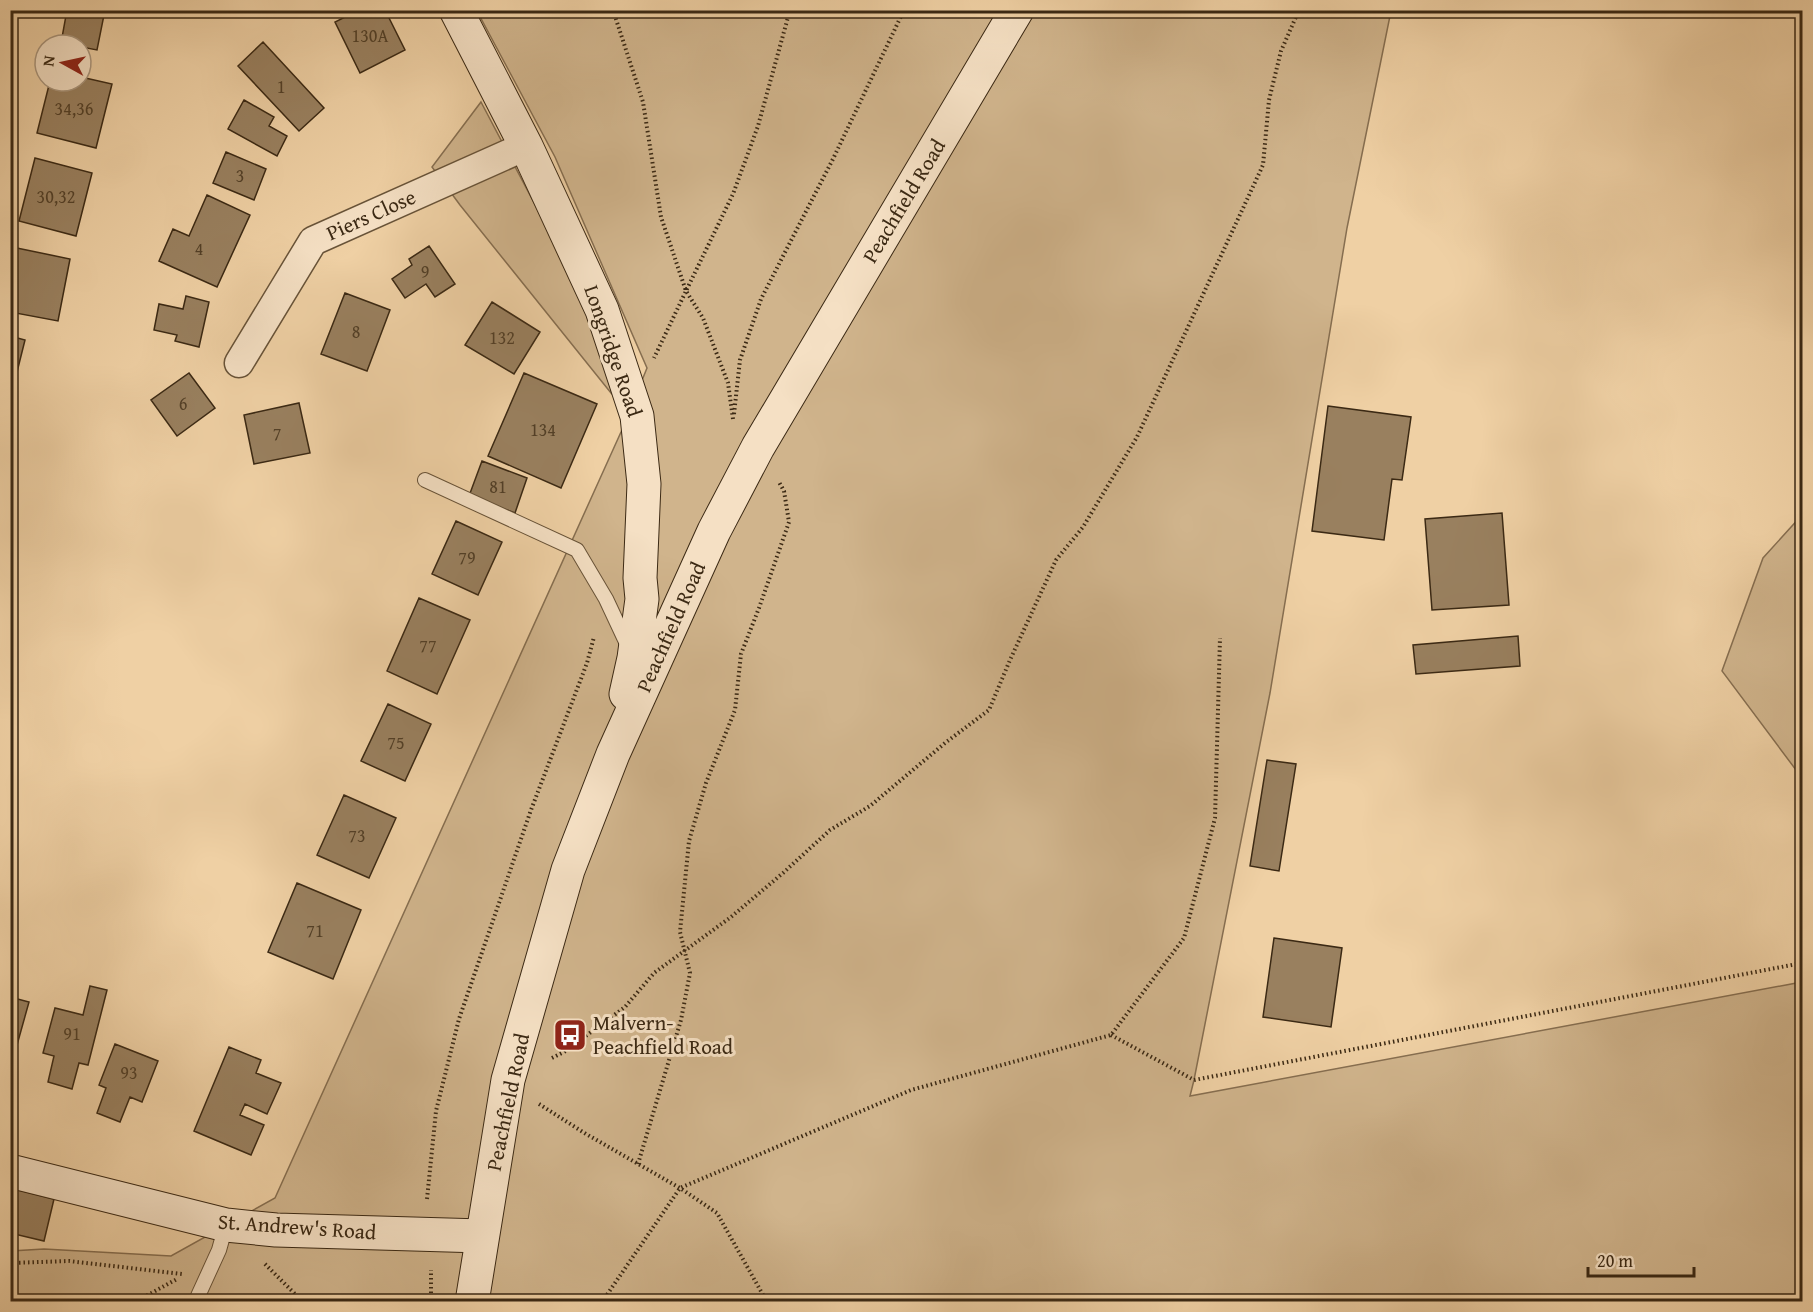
<svg xmlns="http://www.w3.org/2000/svg" width="1813" height="1312" viewBox="0 0 1813 1312" font-family="'Gentium Book Plus',serif">
  <style>
    .green { fill: #d0b48c; stroke: #866e50; stroke-width: 1.5 }
    .building { fill: #99805f; stroke: #3b2914; stroke-width: 1.5 }
    .lines { fill: none; stroke-linecap: round; stroke-linejoin: round }
    .lane-casing { stroke: #685338; stroke-width: 16 }
    .street-casing { stroke: #685338; stroke-width: 31 }
    .secondary-casing { stroke: #3b2914; stroke-width: 35 }
    .path { stroke: #3b2914; stroke-width: 4; stroke-dasharray: 1.5 3; stroke-linecap: butt }
    .lane { stroke: #f5e0c4; stroke-width: 14 }
    .street { stroke: #f5e0c4; stroke-width: 28 }
    .secondary { stroke: #f5e0c4; stroke-width: 33 }
    .labels { text-anchor: middle; stroke-width: 6; stroke-linejoin: round; paint-order: stroke }
    .number-label { font-size: 18px; fill: #523f27 }
    .street-label { font-size: 21px; fill: #3b2914; stroke: #f5e0c4 }
    .poi-label { font-size: 21px; fill: #3b2914; stroke: #f5e0c4; text-anchor: start }
  </style>
  <rect width="100%" height="100%" fill="#efd0a4"/>
  <filter id="stains"><feTurbulence type="fractalNoise" baseFrequency=".00333" numOctaves="4"/><feColorMatrix values="0 0 0 0 .2 0 0 0 0 .09 0 0 0 0 .02 0 0 0 .5 -.17"/></filter>
  <radialGradient id="worn" r=".72"><stop offset=".6" stop-color="#630" stop-opacity="0"/><stop offset="1" stop-color="#630" stop-opacity=".3"/></radialGradient>
  <path class="green" d="M477,11H1391L1347,228L1270,693L1194,1080L1190,1096L1802,982V1301L11,1302V1251L44,1249L171,1256L275,1198L621,432L647,368L555,157Z
    M481,102L561,254L610,371L611,393L460,205L432,167Z
    M1802,515V778L1722,671L1763,558Z"/>
  <path class="building" d="M67,10H105L97,50L81,47V45L61,43Z
    M359,10H385L405,50L360,73L335,22Z
    M263,42L324,108L299,131L238,66Z
    M81,77L112,84L96,148L37,133L50,81H81Z
    M244,100L274,117L269,126L287,136L277,156L228,129Z
    M226,152L266,169L254,200L213,183Z
    M35,158L92,173L76,236L19,221Z
    M207,195L250,215L217,287L159,261L173,229L189,236Z
    M429,246L455,284L435,297L426,284L405,298L392,279L412,265L409,259Z
    M12,247L70,259L58,321L10,312V255Z
    M345,293L390,310L367,371L321,354Z
    M186,296L209,302L199,347L175,341L177,335L154,330L159,304L183,309Z
    M492,302L540,332L514,374L465,345Z
    M10,336L25,340L14,384L10,383Z
    M189,373L215,408L177,436L151,400Z
    M524,373L597,404L561,488L488,456Z
    M299,403L310,453L254,464L244,415Z
    M1328,406L1411,417L1402,480L1392,479L1384,540L1312,531Z
    M482,461L527,478L515,513L469,496Z
    M1502,513L1509,605L1432,610L1425,519Z
    M456,521L502,542L478,595L432,574Z
    M419,598L470,620L437,694L387,671Z
    M1518,636L1520,666L1416,674L1413,645Z
    M388,704L431,724L405,781L361,761Z
    M1267,760L1296,764L1279,871L1250,866Z
    M344,795L396,818L369,878L317,855Z
    M297,883L361,910L333,979L268,952Z
    M1274,938L1342,948L1331,1027L1263,1017Z
    M90,986L107,990L88,1065L79,1063L72,1089L48,1082L54,1056L43,1053L55,1008L83,1015Z
    M10,997L29,1002L17,1045L10,1043Z
    M115,1044L158,1061L142,1102L130,1097L120,1122L97,1113L106,1088L99,1085Z
    M229,1047L261,1060L256,1073L281,1083L267,1114L245,1104L240,1115L264,1125L251,1155L194,1131Z
    M11,1188L54,1199L44,1241L10,1233Z"/>
  <g class="lines">
    <defs>
      <path id="lane" d="M425,480L577,550L606,599L628,646
        M198,1296L219,1250L226,1225"/>
      <path id="street" d="M239,363L313,241L526,146"/>
      <path id="secondary" d="M456,10L526,146L602,310L637,416L644,484L640,578L642,599L634,658L626,694
        M10,1171L226,1225L276,1230L482,1236
        M472,1302L508,1080L568,870L613,754L714,531L758,447L1017,10"/>
    </defs>
    <use href="#lane" class="lane-casing"/>
    <use href="#street" class="street-casing"/>
    <use href="#secondary" class="secondary-casing"/>
    <path class="path" d="M613,10L643,102L661,217L686,291L654,358
      M734,414L740,360L761,299L833,159L904,10
      M733,419L728,383L703,318L686,291L733,194L758,126L790,10
      M1111,1035L1194,1080L1802,963
      M552,1058L564,1052L625,1007L654,973L731,917L783,873L830,830L870,806L945,743L989,710L1010,660L1056,560L1083,527L1137,437L1263,165L1269,100L1281,51L1299,10
      M539,1104L586,1134L680,1188L717,1213L767,1302
      M638,1164L681,1020L690,973L680,932L689,841L706,783L735,710L741,654L759,608L789,522L784,491L779,482
      M427,1199L436,1111L459,1019L531,810L587,663L594,637
      M10,1263L69,1261L182,1274
      M265,1264L303,1302
      M135,1302L177,1279
      M431,1302V1270
      M602,1302L680,1188L911,1090L1111,1035L1184,938L1215,818L1220,638"/>
    <use href="#lane" class="lane"/>
    <use href="#street" class="street"/>
    <use href="#secondary" class="secondary"/>
  </g>
  <defs>
    <symbol id="bus-square" viewBox="-11 -11 22 22"><rect x="-9" y="-9" width="18" height="18" rx="4" fill="#8f2418" stroke="#f5e0c4"/><path d="M-5-6H5V4H4V6H2V4H-2V6H-4V4H-5ZM-3.5-4V0h7V-4ZM-3.5 1.2v1.5H-2V1.2ZM2 1.2v1.5H3.5V1.2Z" fill="#fff"/></symbol>
  </defs>
  <g fill-rule="evenodd">
    <use href="#bus-square" x="551" y="1016" width="38" height="38"/>
  </g>
  <g class="labels">
    <g class="number-label">
      <text x="370" y="42">130A</text>
      <text x="281" y="93">1</text>
      <text x="74" y="115">34,36</text>
      <text x="240" y="182">3</text>
      <text x="56" y="203">30,32</text>
      <text x="199" y="255">4</text>
      <text x="425" y="278">9</text>
      <text x="356" y="338">8</text>
      <text x="502" y="344">132</text>
      <text x="183" y="410">6</text>
      <text x="543" y="436">134</text>
      <text x="277" y="440">7</text>
      <text x="498" y="493">81</text>
      <text x="467" y="564">79</text>
      <text x="428" y="652">77</text>
      <text x="396" y="749">75</text>
      <text x="357" y="842">73</text>
      <text x="315" y="937">71</text>
      <text x="72" y="1040">91</text>
      <text x="129" y="1079">93</text>
    </g>
    <g class="street-label">
      <text transform="translate(904 201) rotate(-59)" y="7">Peachfield Road</text>
      <text transform="translate(371 215) rotate(-24)" y="7">Piers Close</text>
      <text transform="translate(613 351) rotate(71)" y="7">Longridge Road</text>
      <text transform="translate(671 627) rotate(-66)" y="7">Peachfield Road</text>
      <text transform="translate(508 1102) rotate(-78)" y="7">Peachfield Road</text>
      <text transform="translate(297 1227) rotate(4)" y="7">St. Andrew's Road</text>
    </g>
    <g class="poi-label">
      <text x="593" y="1030">Malvern-<tspan x="593" dy="24">Peachfield Road</tspan></text>
    </g>
  </g>
  <rect width="1813" height="1312" fill="none" stroke="#efd0a4" stroke-width="36"/>
  <rect x="12" y="12" width="1789" height="1288" fill="none" stroke="#3b2914" stroke-width="3"/>
  <rect x="18" y="18" width="1777" height="1276" fill="none" stroke="#3b2914" stroke-width="1.5"/>
  <g transform="translate(63 63) rotate(278)"><circle r="28" fill="#f5e0c4" stroke="#ab977e" stroke-width="1.5"/>
  <path d="M0-4.5L10 22L0 15L-10 22Z" fill="#8f2418"/>
  <text y="-9" font-size="16" font-weight="bold" text-anchor="middle" fill="#3b2914">N</text>
  </g>
  <path d="M1588 1267v9h106v-9" fill="none" stroke="#3b2914" stroke-width="3"/>
  <text x="1597" y="1267" font-size="18" fill="#3b2914" stroke="#f5e0c4" stroke-width="4.5" paint-order="stroke">20 m</text>
  <rect width="100%" height="100%" filter="url(#stains)"/>
  <rect width="100%" height="100%" fill="url(#worn)"/>
</svg>
